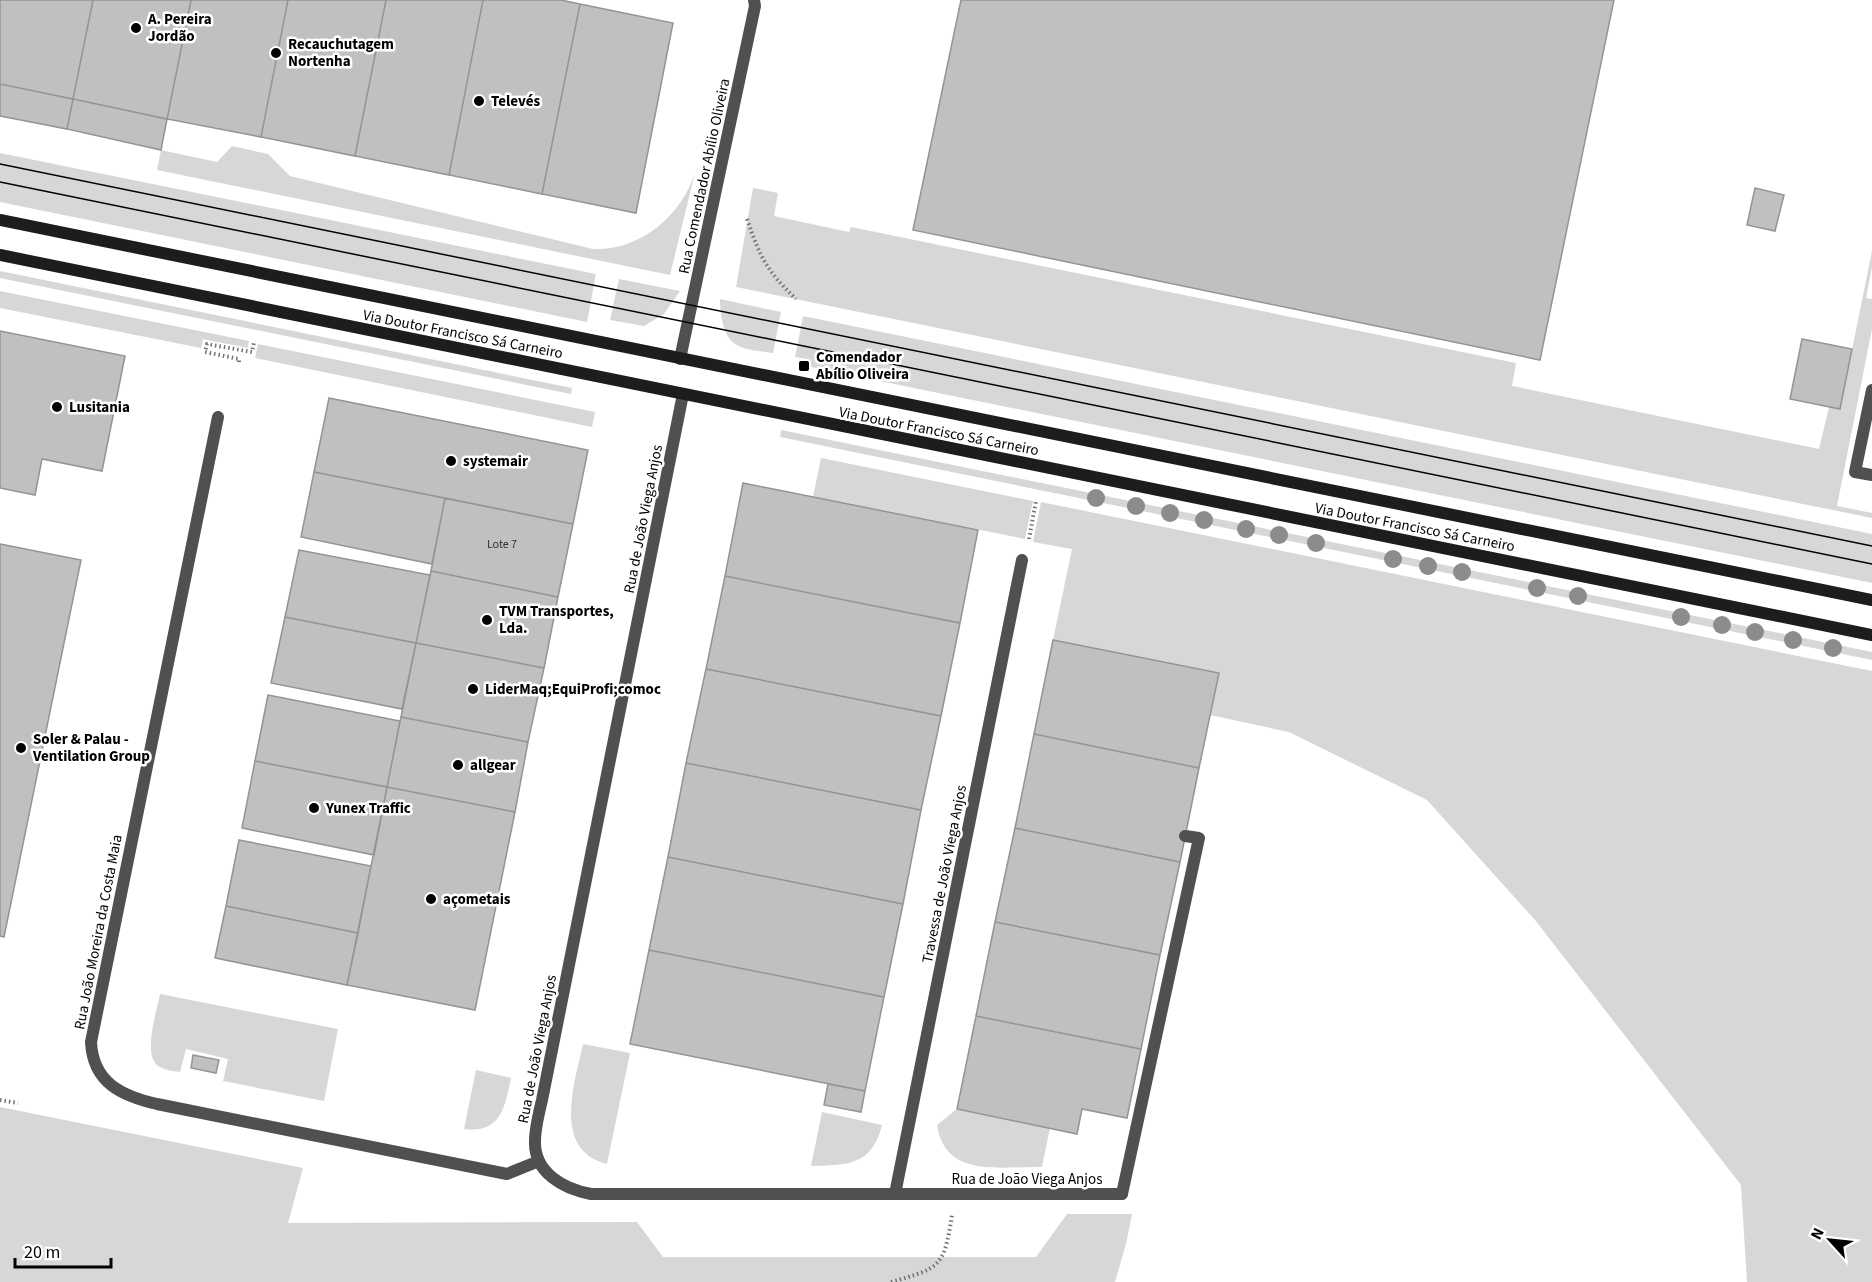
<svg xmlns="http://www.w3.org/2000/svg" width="1872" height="1282" viewBox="0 0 1872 1282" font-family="'Source Sans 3',sans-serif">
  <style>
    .green { fill: #d7d7d7 }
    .building { fill: #c0c0c0; stroke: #949494; stroke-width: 1.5 }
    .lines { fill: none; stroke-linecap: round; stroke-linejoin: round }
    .path { stroke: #727272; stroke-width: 4; stroke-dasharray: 1.5 3; stroke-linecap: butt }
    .lane { stroke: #505050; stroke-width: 12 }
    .street { stroke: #505050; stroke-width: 12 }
    .secondary { stroke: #1d1d1d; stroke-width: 12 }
    .tram { stroke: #000; stroke-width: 1.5 }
    .tree { fill: #8c8c8c }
    .poi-dot { fill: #000; stroke: #fff; stroke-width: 2 }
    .labels { text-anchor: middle; stroke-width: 5; stroke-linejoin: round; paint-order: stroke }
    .number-label { font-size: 12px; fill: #303030 }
    .poi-label { font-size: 15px; font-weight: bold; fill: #000; stroke: #fff; text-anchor: start }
    .street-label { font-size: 15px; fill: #000; stroke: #fff }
  </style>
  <rect width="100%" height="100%" fill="#fff"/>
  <path class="green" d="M232,146L268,154L290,176L593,249C640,251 681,216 695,173L670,275L157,170L161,150L217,162Z
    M0,153L596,274L587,322L0,202Z
    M753,188L778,193L774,216L849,232L851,227L1516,363L1512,386L1819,449L1829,407L1840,409L1872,251V267L1866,298L1872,299V329L1837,506L1872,513V518L736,287Z
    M0,271L572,388L571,394L0,278Z
    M619,279L680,291L664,314L644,326L610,320Z
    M0,291L249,341L248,348L203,339L201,348L0,308Z
    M720,299L781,312L773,353C762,351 749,351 739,346C723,340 720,314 720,299Z
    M803,316L1872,534V583L806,366L807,359L795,357Z
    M258,344L595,412L592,427L255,358Z
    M781,430L1872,652V660L780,437Z
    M821,458L1033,501L1025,539L813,497Z
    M1041,502L1872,671V1282H1747L1741,1185L1535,920L1427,800L1289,732L1210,715L1218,673L1053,640L1072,549L1033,542Z
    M160,994L338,1029L324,1101L223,1081L228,1059L186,1049L180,1072C172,1071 163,1070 157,1065C143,1053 157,1010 160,994Z
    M583,1044L630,1053L607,1164C551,1150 575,1082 583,1044Z
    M476,1070L511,1078C505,1107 501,1134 464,1129Z
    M0,1107L303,1168L288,1223L637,1222L663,1257H1036L1067,1214H1132L1126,1244L1115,1282H0Z
    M957,1109L1050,1128L1042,1167C1001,1166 945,1179 937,1125Z
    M822,1112L882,1125C872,1166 847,1165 811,1166Z"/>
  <path class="building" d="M0,0H93L73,99L0,84Z
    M93,0H191L167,119L73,99Z
    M191,0H288L261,137L167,119Z
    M288,0H386L355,156L261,137Z
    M386,0H483L449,175L355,156Z
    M483,0H561L580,4L542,194L449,175Z
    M961,0H1614L1540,360L913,230Z
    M580,4L673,23L636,213L542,194Z
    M0,84L73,99L67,129L0,116Z
    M73,99L167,119L161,150L67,129Z
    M1755,188L1784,195L1775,231L1747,225Z
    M0,331L125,356L102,471L42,459L35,495L0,488Z
    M1802,339L1852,349L1840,409L1790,399Z
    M329,398L588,450L573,524L314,472Z
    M314,472L445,498L432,564L301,537Z
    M743,483L978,530L960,623L725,576Z
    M445,498L573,524L558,597L431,571Z
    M0,544L81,560L4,937L0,936Z
    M299,550L430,575L416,643L285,617Z
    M431,571L558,597L544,668L416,643Z
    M725,576L960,623L941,716L706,669Z
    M285,617L416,643L402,709L271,683Z
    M1053,640L1219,673L1199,768L1034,734Z
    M416,643L544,668L528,742L401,717Z
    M706,669L941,716L921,810L686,763Z
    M268,695L400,721L387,787L255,761Z
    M401,717L528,742L515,812L387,787Z
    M1034,734L1199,768L1180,862L1015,828Z
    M255,761L387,787L374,855L242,828Z
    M686,763L921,810L903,904L668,857Z
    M387,787L515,812L475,1010L347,985Z
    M1015,828L1180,862L1160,955L995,922Z
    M239,840L371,866L358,933L226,906Z
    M668,857L903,904L884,997L649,950Z
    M226,906L358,933L347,985L215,958Z
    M995,922L1160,955L1141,1049L976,1016Z
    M649,950L884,997L865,1091L630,1044Z
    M976,1016L1141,1049L1127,1118L1082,1109L1077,1134L957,1109Z
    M193,1055L219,1060L216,1073L191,1068Z
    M828,1084L865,1091L861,1112L824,1105Z"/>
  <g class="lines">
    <path class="path" d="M747,219C760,257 766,270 796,299
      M239,362V359L205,352L207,344L252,352L254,342
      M1029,539L1036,501
      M0,1100L18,1103
      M891,1282C940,1268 944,1268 952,1215"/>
    <path class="lane" d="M1872,390L1855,472L1872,475
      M1122,1194L1199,838L1185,836"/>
    <path class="street" d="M680,359L755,6L754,0
      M683,394L542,1100C539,1113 535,1128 535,1141C534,1173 564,1189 591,1194H1122
      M218,417L91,1042C93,1083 122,1096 157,1104L507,1174L539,1161
      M895,1194L1022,560"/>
    <path class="secondary" d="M0,220L1872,600
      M0,255L1872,635"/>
    <path class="tram" d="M0,164L1872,546
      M0,182L1872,564"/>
  </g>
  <g class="tree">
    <circle cx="1096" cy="498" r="9"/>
    <circle cx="1136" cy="506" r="9"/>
    <circle cx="1170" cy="513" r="9"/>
    <circle cx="1204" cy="520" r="9"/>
    <circle cx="1246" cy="529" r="9"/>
    <circle cx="1279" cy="535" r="9"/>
    <circle cx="1316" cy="543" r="9"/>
    <circle cx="1393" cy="559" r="9"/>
    <circle cx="1428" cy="566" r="9"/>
    <circle cx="1462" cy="572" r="9"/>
    <circle cx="1537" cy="588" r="9"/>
    <circle cx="1578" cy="596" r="9"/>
    <circle cx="1681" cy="617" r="9"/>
    <circle cx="1722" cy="625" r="9"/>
    <circle cx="1755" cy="632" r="9"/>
    <circle cx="1793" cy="640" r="9"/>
    <circle cx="1833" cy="648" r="9"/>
  </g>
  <g class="poi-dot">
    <circle cx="136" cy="28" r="6"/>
    <circle cx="276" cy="53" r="6"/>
    <circle cx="479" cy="101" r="6"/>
    <rect x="798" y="360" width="12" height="12" rx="3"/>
    <circle cx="57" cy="407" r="6"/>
    <circle cx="451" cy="461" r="6"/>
    <circle cx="487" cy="620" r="6"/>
    <circle cx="473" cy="689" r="6"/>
    <circle cx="21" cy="748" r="6"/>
    <circle cx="458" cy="765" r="6"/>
    <circle cx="314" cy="808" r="6"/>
    <circle cx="431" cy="899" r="6"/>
  </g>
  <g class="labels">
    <g class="number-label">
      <text x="502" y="548">Lote 7</text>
    </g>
    <g class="poi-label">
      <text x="148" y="24">A. Pereira<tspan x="148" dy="17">Jordão</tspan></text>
      <text x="288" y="49">Recauchutagem<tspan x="288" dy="17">Nortenha</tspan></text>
      <text x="491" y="106">Televés</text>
      <text x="816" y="362">Comendador<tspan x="816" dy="17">Abílio Oliveira</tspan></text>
      <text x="69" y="412">Lusitania</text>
      <text x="463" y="466">systemair</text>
      <text x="499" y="616">TVM Transportes,<tspan x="499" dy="17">Lda.</tspan></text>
      <text x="485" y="694">LiderMaq;EquiProfi;comoc</text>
      <text x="33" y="744">Soler &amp; Palau -<tspan x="33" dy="17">Ventilation Group</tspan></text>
      <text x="470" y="770">allgear</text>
      <text x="326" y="813">Yunex Traffic</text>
      <text x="443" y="904">açometais</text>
    </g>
    <g class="street-label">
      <text transform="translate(704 176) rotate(-78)" y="5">Rua Comendador Abílio Oliveira</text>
      <text transform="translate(463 334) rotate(11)" y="5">Via Doutor Francisco Sá Carneiro</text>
      <text transform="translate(939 431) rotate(11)" y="5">Via Doutor Francisco Sá Carneiro</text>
      <text transform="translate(643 519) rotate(-79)" y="5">Rua de João Viega Anjos</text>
      <text transform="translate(1415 527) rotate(11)" y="5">Via Doutor Francisco Sá Carneiro</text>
      <text transform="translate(944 874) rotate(-79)" y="5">Travessa de João Viega Anjos</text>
      <text transform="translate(98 932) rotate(-79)" y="5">Rua João Moreira da Costa Maia</text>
      <text transform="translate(537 1049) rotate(-79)" y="5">Rua de João Viega Anjos</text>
      <text x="1027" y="1184">Rua de João Viega Anjos</text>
    </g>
  </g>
  <g transform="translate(1830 1240) rotate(297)" stroke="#ffffff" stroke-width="4.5" paint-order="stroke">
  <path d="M0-4.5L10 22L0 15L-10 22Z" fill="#000000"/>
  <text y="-9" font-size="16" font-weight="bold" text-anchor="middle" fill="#000000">N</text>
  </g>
  <path d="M15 1258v9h96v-9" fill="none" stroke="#000000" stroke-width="3"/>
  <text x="24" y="1258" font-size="18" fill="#000000" stroke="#ffffff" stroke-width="4.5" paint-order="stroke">20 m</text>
</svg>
